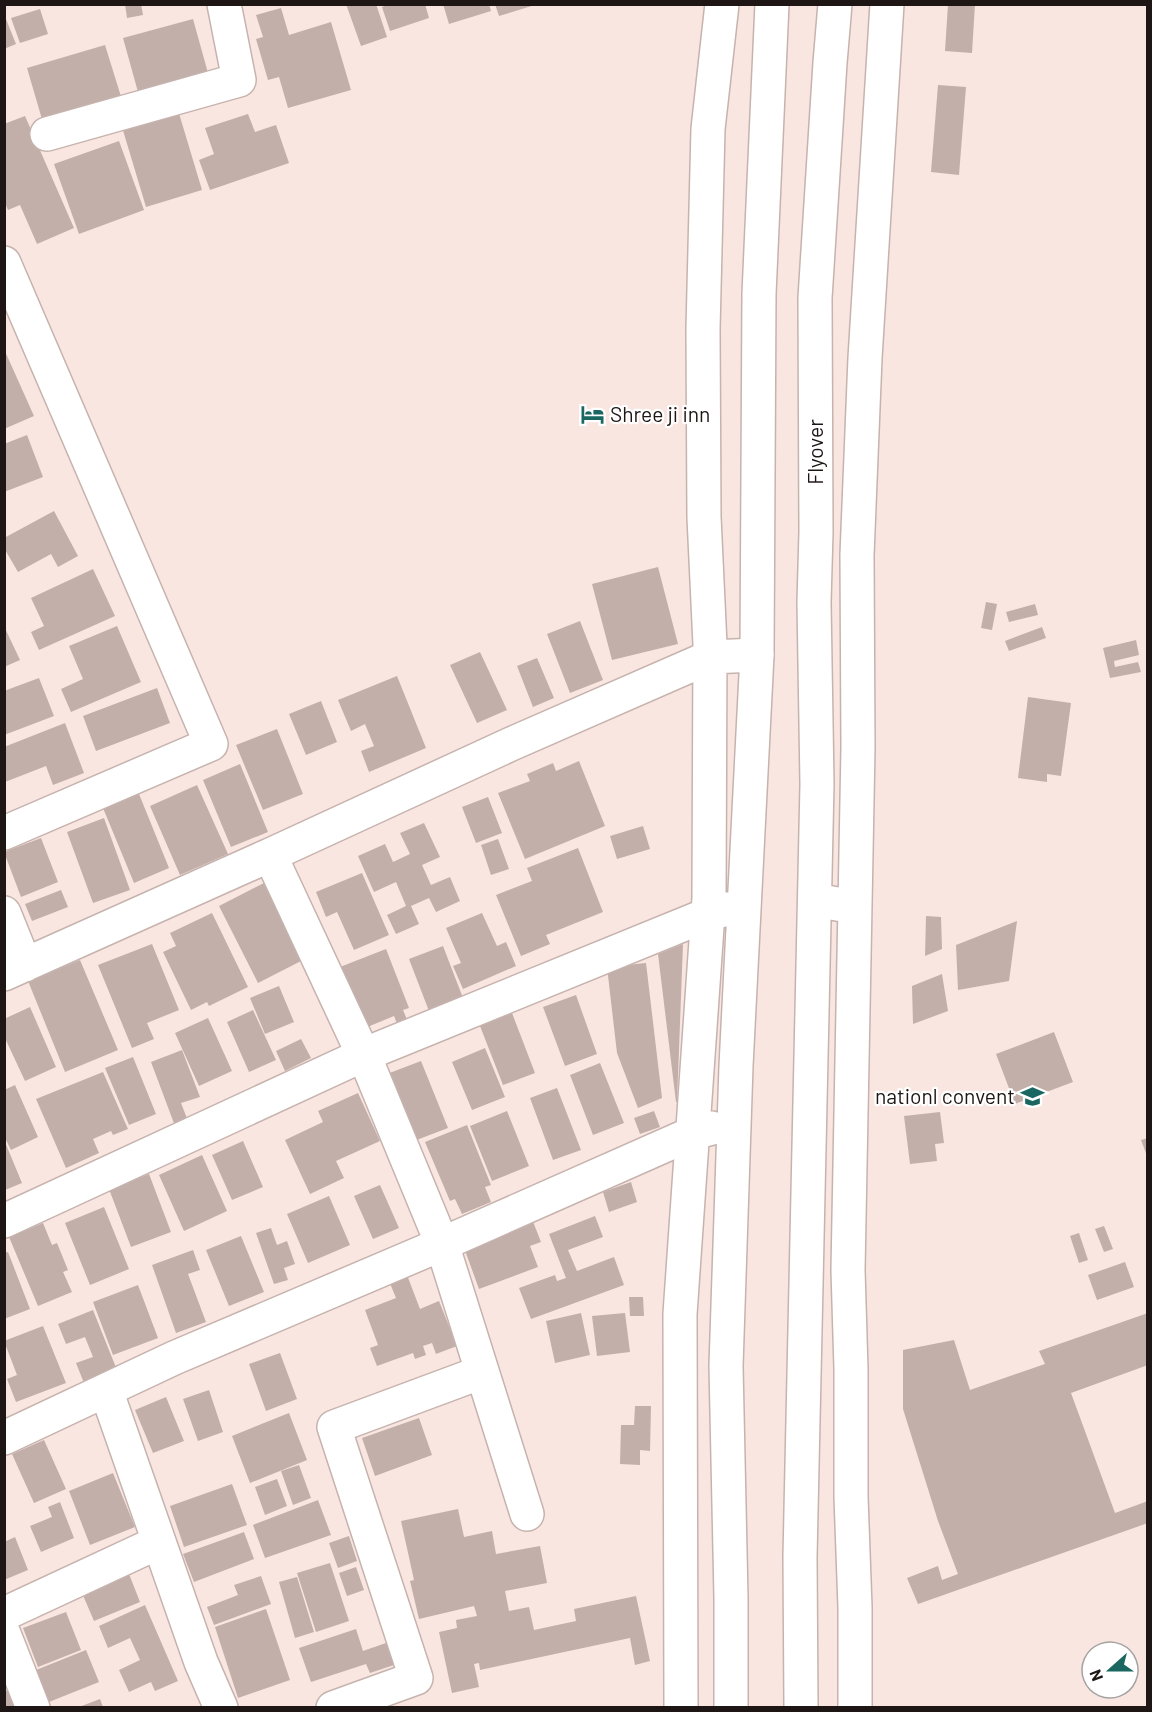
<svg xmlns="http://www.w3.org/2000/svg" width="1152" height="1712" viewBox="0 0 1152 1712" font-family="Barlow,sans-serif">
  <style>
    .building { fill: #c2afa9 }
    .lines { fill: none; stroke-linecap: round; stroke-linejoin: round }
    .minor-casing { stroke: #c6b3ae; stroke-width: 36 }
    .highway-casing { stroke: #c6b3ae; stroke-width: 36 }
    .minor { stroke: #fff; stroke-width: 33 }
    .highway { stroke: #fff; stroke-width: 33 }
    .labels { text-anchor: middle; stroke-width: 4.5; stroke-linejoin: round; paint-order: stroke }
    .poi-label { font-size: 21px; fill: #1d1614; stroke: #fff; text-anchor: start }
    .street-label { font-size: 21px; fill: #1d1614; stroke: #fff }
  </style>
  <rect width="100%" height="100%" fill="#fae6e0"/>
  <path class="building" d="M125,4H141L143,15L127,18Z
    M346,4H376L387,37L361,46Z
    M389,4H425L429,18L390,31L382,7Z
    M443,4H489L491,11L449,24Z
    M495,4H535V5L499,16Z
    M948,4H975L972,53L945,51Z
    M281,8L289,35L331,22L351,90L288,108L279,77L268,80L256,39L263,37L256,15Z
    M40,9L48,34L20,43L11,18Z
    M4,14L16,44L4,49Z
    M193,19L208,73L138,92L123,38Z
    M105,45L123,103L44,126L27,68Z
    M938,85L966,87L959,175L931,172Z
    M178,110L202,190L146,207L122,127Z
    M248,114L255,132L276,125L289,163L210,190L199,160L214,154L205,128Z
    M25,116L74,228L37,244L20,205L8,210L4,201V124Z
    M119,141L144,210L79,234L54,164Z
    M4,349L34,416L4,429Z
    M27,435L43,477L4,492V444Z
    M54,511L78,556L58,567L51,554L18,572L4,548V538Z
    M658,567L678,644L612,660L592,584Z
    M93,569L115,616L39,650L31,632L44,626L31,598Z
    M986,602L997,604L992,630L981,628Z
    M1035,604L1038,615L1009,622L1006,612Z
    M580,621L603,680L570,693L547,634Z
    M4,626L20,660L4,667Z
    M117,626L141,682L71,712L61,689L83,679L69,646Z
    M1042,627L1046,638L1009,651L1005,641Z
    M1136,640L1139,655L1114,661L1115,667L1138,662L1141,672L1110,678L1103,648Z
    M480,652L507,710L477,723L450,665Z
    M537,658L554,698L533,707L517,666Z
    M397,676L426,748L369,772L361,751L374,746L365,724L351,731L338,700Z
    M39,678L54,716L4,735V691Z
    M157,688L170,723L96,751L83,716Z
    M1028,697L1071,703L1061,776L1047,774V782L1018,778Z
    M321,701L337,742L306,755L289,714Z
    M65,723L84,773L53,785L46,766L5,782L4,747Z
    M277,729L303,794L263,810L236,745Z
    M579,761L605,826L525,859L498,793L530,781L527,774L553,763L556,771Z
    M240,764L268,832L231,847L203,780Z
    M197,785L228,854L180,875L150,806Z
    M139,794L169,868L134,883L103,808Z
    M488,797L502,833L476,843L462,807Z
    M104,818L130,890L93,903L67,832Z
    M424,823L440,857L422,865L431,885L450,877L460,901L436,912L429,898L411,906L419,924L396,934L387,915L406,906L396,882L374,892L358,856L385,844L393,862L410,854L400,833Z
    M643,826L650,849L617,859L610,836Z
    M41,838L58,882L21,897L4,852Z
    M498,839L509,869L491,875L481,845Z
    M578,848L603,912L546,935L550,944L521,956L496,895L532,881L527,868Z
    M362,873L389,935L354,950L337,912L326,917L316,892Z
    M264,883L303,960L258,983L219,906Z
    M61,890L68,907L32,921L25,904Z
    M212,913L248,987L209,1006L207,1002L191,1010L163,952L176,946L170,933Z
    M482,913L497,946L506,942L516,966L463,989L453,966L461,963L446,928Z
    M926,916L941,917L942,949L925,956Z
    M1017,921L1009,981L958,990L956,945Z
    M152,944L179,1010L147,1023L154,1039L132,1048L98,965Z
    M683,944L677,1102H676L658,954Z
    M443,946L463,998L429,1011L409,959Z
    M386,949L409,1008L403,1010L408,1022L398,1026L394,1016L365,1028L340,967Z
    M80,960L118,1050L65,1072L28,981Z
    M646,963L662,1098L638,1108L617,1053L607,967Z
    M942,974L948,1011L913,1024L912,986Z
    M279,986L294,1022L265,1034L250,998Z
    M576,995L597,1054L565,1066L543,1007Z
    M30,1007L56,1067L25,1081L4,1036V1019Z
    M253,1010L276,1060L249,1072L227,1022Z
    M512,1013L535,1073L503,1085L480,1026Z
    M208,1018L232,1071L199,1086L175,1033Z
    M1054,1032L1073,1082L1015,1104L996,1054Z
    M301,1039L311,1058L285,1071L276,1051Z
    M485,1048L505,1097L472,1110L452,1062Z
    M182,1050L200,1097L181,1103L188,1121L175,1126L151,1062Z
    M133,1057L156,1114L129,1125L105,1068Z
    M421,1061L448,1128L406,1144L379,1077Z
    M600,1063L624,1123L593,1135L570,1075Z
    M103,1072L128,1129L113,1135L111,1131L93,1139L99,1153L66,1168L36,1099Z
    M15,1085L38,1137L11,1150L4,1136V1090Z
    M557,1088L581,1150L553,1160L530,1098Z
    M358,1093L380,1141L336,1161L344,1178L310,1194L285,1140L323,1122L318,1111Z
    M507,1111L529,1166L492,1181L470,1126Z
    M654,1111L660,1127L640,1134L634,1118Z
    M940,1112L944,1143L935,1144L937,1161L910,1164L904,1116Z
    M467,1125L491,1185L485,1187L491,1202L462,1214L455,1199L450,1201L425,1142Z
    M1148,1138V1156H1147L1141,1140Z
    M243,1141L263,1187L232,1200L212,1155Z
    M5,1142L22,1183L5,1190Z
    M202,1155L227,1211L184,1231L159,1175Z
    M149,1174L171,1232L131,1247L109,1189Z
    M631,1182L637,1202L609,1212L603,1192Z
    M380,1185L399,1228L373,1239L354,1196Z
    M329,1196L350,1245L308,1263L287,1214Z
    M104,1207L129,1269L90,1285L65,1223Z
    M595,1216L603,1237L568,1250L577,1271L614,1257L624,1285L531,1319L519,1288L555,1275L557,1281L566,1278L549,1234Z
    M532,1219L541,1242L530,1246L538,1267L479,1289L463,1245Z
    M43,1223L52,1245L57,1243L68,1270L63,1272L72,1292L38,1306L9,1237Z
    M1104,1226L1113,1249L1104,1252L1095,1229Z
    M271,1228L277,1245L287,1241L295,1264L284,1268L288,1280L274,1284L256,1233Z
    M1079,1233L1088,1260L1079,1263L1070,1236Z
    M241,1236L264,1292L229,1306L206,1250Z
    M193,1250L200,1270L188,1274L206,1322L176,1333L152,1265Z
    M8,1252L30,1309L4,1319V1253Z
    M1125,1262L1134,1287L1097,1300L1088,1275Z
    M407,1275L420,1309L439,1301L457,1346L436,1354L432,1343L423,1346L426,1355L415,1359L413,1353L377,1366L370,1348L378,1345L365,1310L396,1298L389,1281Z
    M138,1285L158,1338L113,1355L93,1302Z
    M629,1297H643L644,1316H630Z
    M93,1310L117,1370L84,1383L76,1363L93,1357L85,1337L66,1344L58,1324Z
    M581,1313L590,1355L555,1363L546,1321Z
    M625,1313L630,1352L597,1356L592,1316Z
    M1148,1313V1365L1071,1393L1115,1513L1148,1501V1523L918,1604L907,1578L938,1566L942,1580L958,1574L938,1521L903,1409V1350L954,1340L970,1390L1045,1364L1039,1351Z
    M43,1326L66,1383L16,1402L7,1379L17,1375L4,1341Z
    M280,1353L297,1399L266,1411L249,1364Z
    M209,1390L223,1432L198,1441L183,1399Z
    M166,1397L184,1441L153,1453L135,1410Z
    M635,1406H651L650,1451L640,1450V1465L620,1464L621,1425H634Z
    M289,1413L307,1460L250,1483L232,1436Z
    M419,1418L432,1455L375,1476L362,1438Z
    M44,1440L66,1489L34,1503L12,1454Z
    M299,1465L311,1498L293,1505L281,1471Z
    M113,1473L135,1527L90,1545L69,1491Z
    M277,1479L287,1506L265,1515L255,1487Z
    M232,1484L247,1525L184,1547L170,1506Z
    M318,1500L331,1535L265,1558L253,1525Z
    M60,1502L74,1538L41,1552L30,1526L52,1517L48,1507Z
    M458,1509L464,1537L492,1531L496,1554L540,1546L547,1583L505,1591L509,1611L529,1607L534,1630L576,1621L574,1609L636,1596L650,1661L635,1665L630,1638L480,1670L479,1663L474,1664L479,1687L452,1693L439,1632L457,1628L456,1620L477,1616L474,1606L419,1619L410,1581L414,1580L401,1521Z
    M244,1532L254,1559L194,1582L183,1554Z
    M349,1536L357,1561L338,1568L329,1543Z
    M15,1537L28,1570L4,1580V1542Z
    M330,1563L349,1621L316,1632L297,1573Z
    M356,1567L364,1590L347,1596L339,1573Z
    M129,1574L140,1602L94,1621L82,1593Z
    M261,1576L271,1604L214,1625L207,1607L238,1595L234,1585Z
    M297,1577L314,1632L295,1638L279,1582Z
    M145,1605L178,1681L155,1691L151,1682L129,1692L119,1670L140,1660L130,1638L108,1648L99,1626Z
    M266,1609L290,1680L238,1698L215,1627Z
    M66,1612L81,1650L38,1667L23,1628Z
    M356,1629L363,1651L386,1643L394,1665L370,1673L366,1664L311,1682L299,1648Z
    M86,1650L99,1682L49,1702L36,1670Z
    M14,1687L24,1707H4V1692Z
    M100,1699L103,1707H79Z"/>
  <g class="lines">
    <defs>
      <path id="minor" d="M47,134L239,80L224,4
        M4,263L211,744L4,833
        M270,855L511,744L710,657L757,655
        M4,913L25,965
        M4,974L270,855L369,1067L442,1244L527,1514
        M4,1221L363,1055L709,914L727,909
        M106,1390L201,1662L221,1708
        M4,1438L174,1358L442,1244L693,1133L712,1128
        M4,1614L159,1542
        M4,1634L33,1708
        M333,1708L416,1678L334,1427L482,1372
        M681,1708L680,1314L709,898L710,645L704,517L703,329L708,129L722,4
        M855,1708V1607L851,1497V1369L848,1270L858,748L857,555L865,358L887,4"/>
      <path id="highway" d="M815,900L854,907
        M731,1708V1598L726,1366L736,1066L757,655L759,294L772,4
        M801,1708L800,1557L817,784L814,602L816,532L815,298L830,63L835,4"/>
    </defs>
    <use href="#minor" class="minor-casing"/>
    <use href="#highway" class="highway-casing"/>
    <use href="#minor" class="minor"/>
    <use href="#highway" class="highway"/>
  </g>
  <defs>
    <symbol id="hotel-bare" viewBox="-9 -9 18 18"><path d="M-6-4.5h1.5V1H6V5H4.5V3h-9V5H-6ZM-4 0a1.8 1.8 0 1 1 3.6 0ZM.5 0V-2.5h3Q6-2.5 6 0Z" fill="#1a6762" stroke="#fff" stroke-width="2.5" paint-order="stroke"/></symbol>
    <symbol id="school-bare" viewBox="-9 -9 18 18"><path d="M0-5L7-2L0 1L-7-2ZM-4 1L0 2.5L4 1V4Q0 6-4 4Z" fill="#1a6762" stroke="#fff" stroke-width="2.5" paint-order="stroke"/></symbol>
  </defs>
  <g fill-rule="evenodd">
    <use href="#hotel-bare" x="576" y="398" width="33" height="33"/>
    <use href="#school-bare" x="1016" y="1080" width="33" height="33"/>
  </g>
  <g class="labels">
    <g class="poi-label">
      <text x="610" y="422">Shree ji inn</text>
      <text x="1015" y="1104" text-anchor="end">nationl convent</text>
    </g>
    <g class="street-label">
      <text transform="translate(816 452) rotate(-90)" y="7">Flyover</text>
    </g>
  </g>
  <rect width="1152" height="1712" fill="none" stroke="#1d1614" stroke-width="12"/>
  <g transform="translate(1110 1670) rotate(249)"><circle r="28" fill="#ffffff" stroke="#a5a2a1" stroke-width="1.5"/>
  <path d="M0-4.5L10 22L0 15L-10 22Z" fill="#1a6762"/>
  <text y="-9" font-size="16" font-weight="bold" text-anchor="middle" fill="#1d1614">N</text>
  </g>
</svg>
